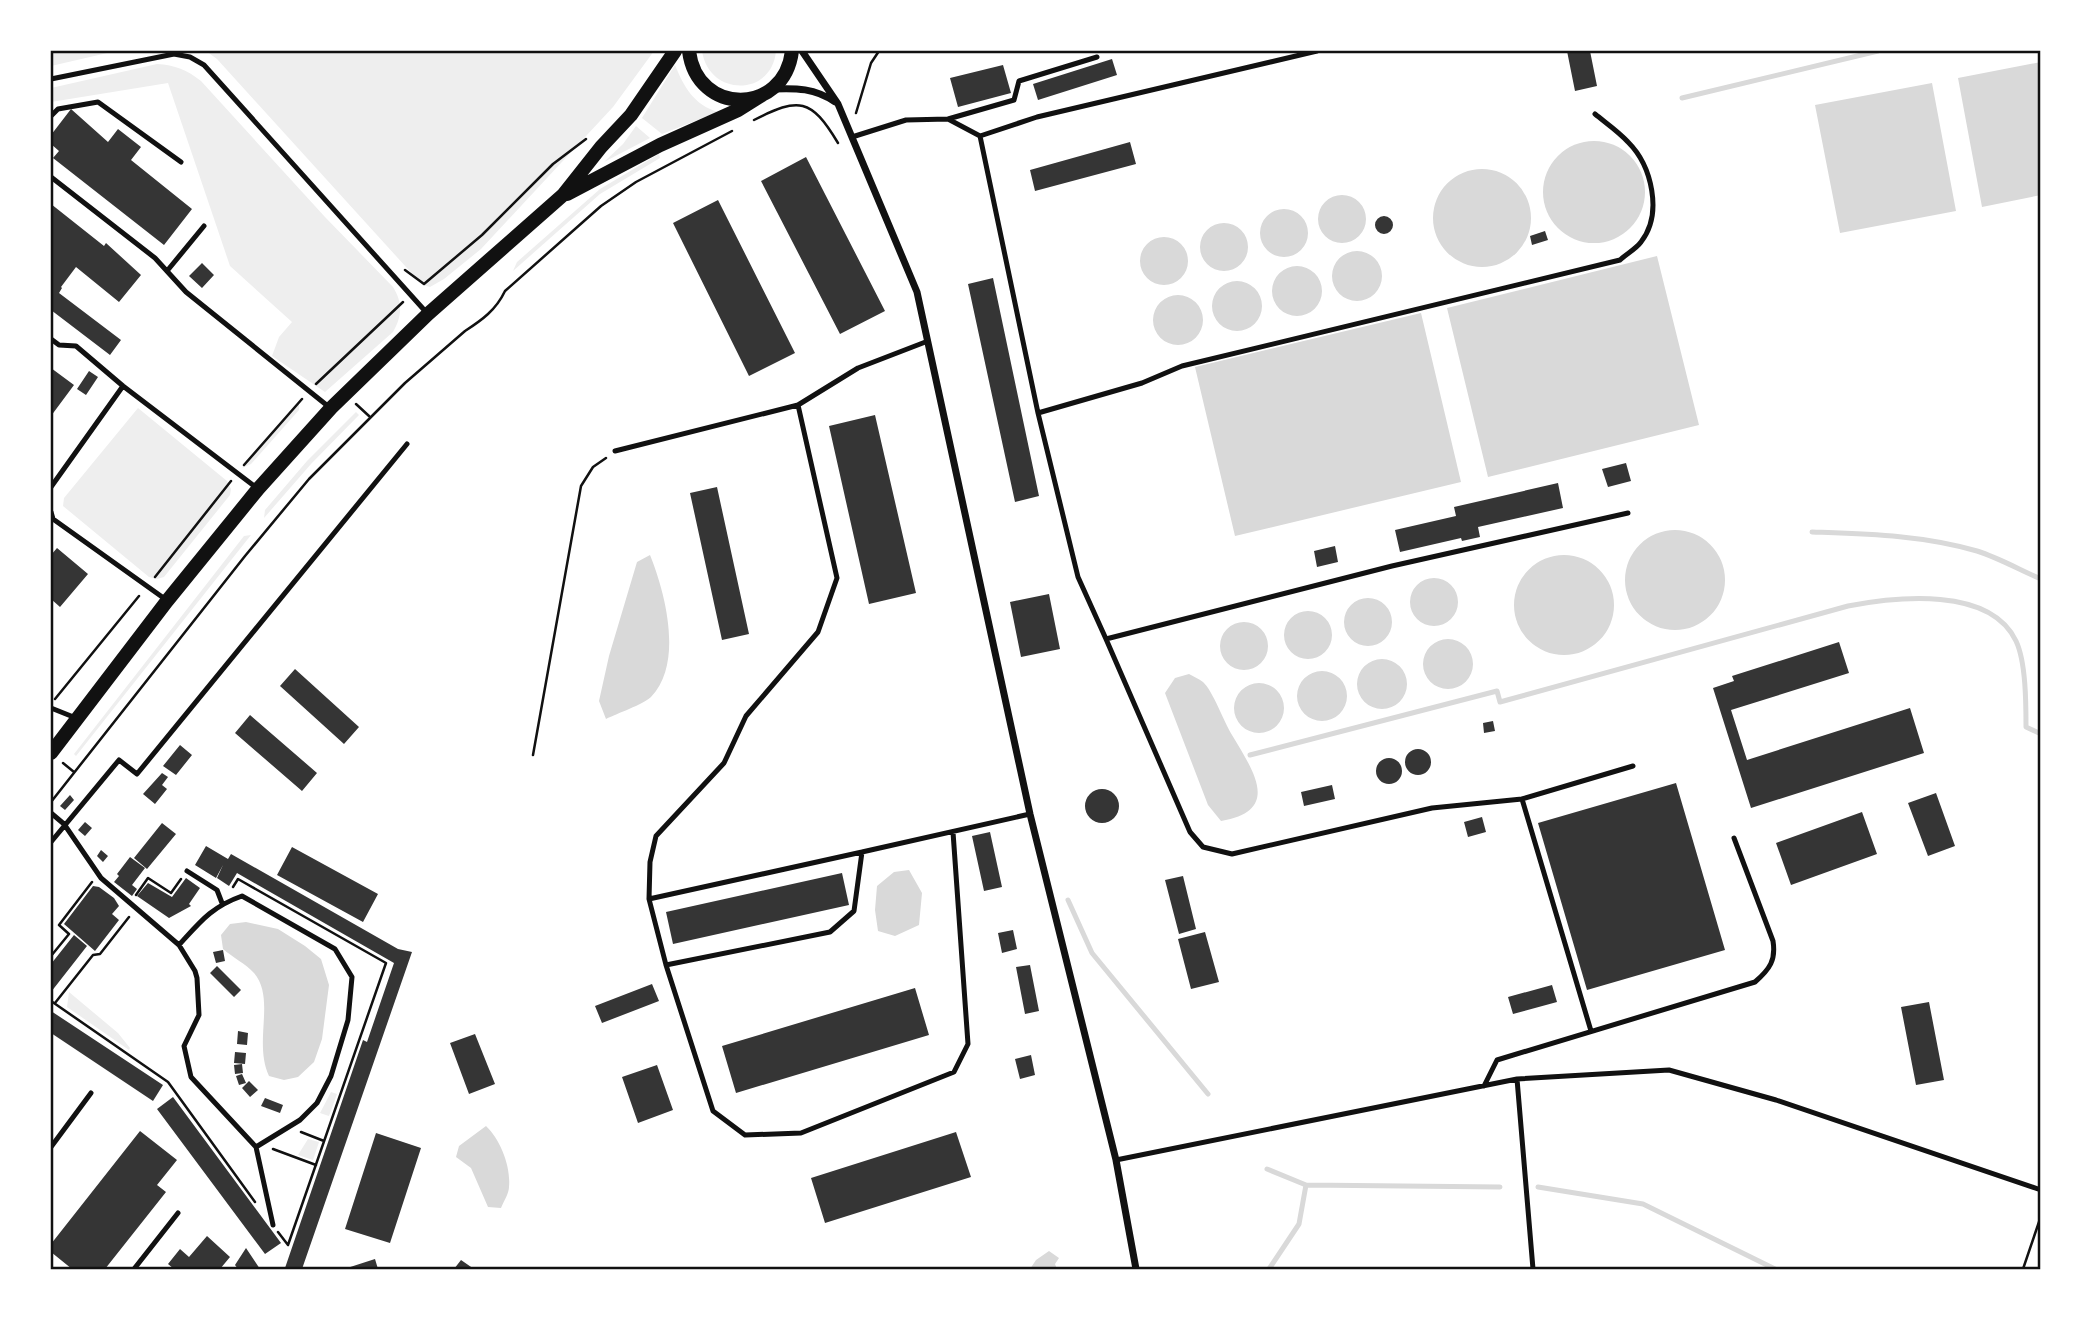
<svg xmlns="http://www.w3.org/2000/svg" width="2092" height="1320" viewBox="0 0 2092 1320" font-family="'Work Sans',sans-serif">
  <style>
    .green { fill: #eee }
    .water { fill: #d9d9d9 }
    .lines { fill: none; stroke-linecap: round; stroke-linejoin: round }
    .stream { stroke: #d9d9d9; stroke-width: 5 }
    .building { fill: #353535 }
    .path { stroke: #111; stroke-width: 2.5 }
    .service { stroke: #111; stroke-width: 5 }
    .minor { stroke: #111; stroke-width: 7 }
    .secondary { stroke: #111; stroke-width: 14 }
    .neatline { fill: none; stroke: #111; stroke-width: 2.5 }
  </style>
  <rect width="100%" height="100%" fill="#fff"/>
  <path class="green" d="M51,51H116L51,66Z
    M206,51H654L613,107L481,249L444,279L430,287L423,285L406,267L217,59Z
    M702,51H776C772,97 709,97 702,51Z
    M157,64C175,65 187,70 201,81L325,217L393,287C403,303 402,316 393,332L325,392L272,356L279,337L292,322L230,266L168,83L51,102V88Z
    M675,65C684,87 694,105 718,112L662,134L642,118Z
    M636,126L650,138L604,162L623,144Z
    M659,154L660,158L600,194L513,271L517,262L600,189Z
    M299,403V410L251,464L242,468Z
    M138,408L227,481L231,489L230,495L164,577L157,579L149,577L63,506L64,498Z
    M356,412L359,415L311,464L264,518L265,510L307,461Z
    M251,535L76,756L74,754L244,536Z
    M69,992L118,1033L130,1048L129,1050L67,1007Z
    M331,1092L337,1094L329,1116L320,1113Z
    M308,1139L319,1142L313,1160L298,1155Z"/>
  <path class="water" d="M2041,62V195L1982,207L1958,78Z
    M1932,83L1956,211L1840,233L1815,105Z
    M1543 192a51 51 0 1 1 102 0a51 51 0 1 1-102 0Z
    M1433 218a49 49 0 1 1 98 0a49 49 0 1 1-98 0Z
    M1318 219a24 24 0 1 1 48 0a24 24 0 1 1-48 0Z
    M1260 233a24 24 0 1 1 48 0a24 24 0 1 1-48 0Z
    M1200 247a24 24 0 1 1 48 0a24 24 0 1 1-48 0Z
    M1140 261a24 24 0 1 1 48 0a24 24 0 1 1-48 0Z
    M1332 276a25 25 0 1 1 50 0a25 25 0 1 1-50 0Z
    M1657,256L1699,425L1488,477L1447,308Z
    M1272 291a25 25 0 1 1 50 0a25 25 0 1 1-50 0Z
    M1212 306a25 25 0 1 1 50 0a25 25 0 1 1-50 0Z
    M1153 320a25 25 0 1 1 50 0a25 25 0 1 1-50 0Z
    M1421,313L1461,482L1235,536L1195,367Z
    M1625 580a50 50 0 1 1 100 0a50 50 0 1 1-100 0Z
    M650,555C665,592 684,663 651,697C642,705 618,713 606,719L599,701L609,656L637,562Z
    M1514 605a50 50 0 1 1 100 0a50 50 0 1 1-100 0Z
    M1410 602a24 24 0 1 1 48 0a24 24 0 1 1-48 0Z
    M1344 622a24 24 0 1 1 48 0a24 24 0 1 1-48 0Z
    M1284 635a24 24 0 1 1 48 0a24 24 0 1 1-48 0Z
    M1220 646a24 24 0 1 1 48 0a24 24 0 1 1-48 0Z
    M1423 664a25 25 0 1 1 50 0a25 25 0 1 1-50 0Z
    M1357 684a25 25 0 1 1 50 0a25 25 0 1 1-50 0Z
    M1297 696a25 25 0 1 1 50 0a25 25 0 1 1-50 0Z
    M1189,674C1193,676 1199,679 1203,682C1213,691 1224,722 1232,735C1252,769 1283,811 1221,821L1208,805L1165,693L1175,678Z
    M1234 708a25 25 0 1 1 50 0a25 25 0 1 1-50 0Z
    M909,870L922,893L919,925L895,936L878,931L875,910L877,886L894,872Z
    M246,922L278,929L305,946L321,959L329,985L322,1039L314,1062L298,1077L284,1080L269,1076C253,1042 276,999 254,973C246,964 232,957 223,949L221,935L230,924Z
    M486,1126C500,1139 511,1166 509,1187C509,1193 504,1201 501,1208L488,1207L471,1168L456,1157L459,1146Z
    M1049,1251L1059,1258L1055,1264L1057,1269H1030L1036,1260Z"/>
  <g class="lines">
    <path class="stream" d="M1682,98L1878,51
      M1812,532C1868,534 1922,535 1977,551C1999,558 2020,570 2041,579
      M1250,755L1497,691L1500,702L1848,606C1896,597 1990,586 2016,641C2026,662 2026,704 2026,727L2041,734
      M1068,900L1092,953L1208,1094
      M1267,1169L1306,1185L1500,1187
      M1538,1187L1643,1204L1775,1269
      M1269,1269L1299,1224L1306,1185"/>
  </g>
  <path class="building" d="M1567,51H1590L1597,86L1575,91Z
    M1112,59L1117,75L1038,100L1033,84Z
    M1003,65L1011,93L958,107L950,78Z
    M71,109L108,142L118,129L141,147L131,160L192,209L164,245L53,158L59,151L51,144V135Z
    M1130,142L1136,164L1035,191L1030,170Z
    M806,157L885,311L840,334L761,181Z
    M718,200L795,353L749,376L673,223Z
    M51,204L104,246L106,243L141,275L119,302L76,267L61,287L62,288L59,293L121,340L110,355L51,310Z
    M1375 225a9 9 0 1 1 18 0a9 9 0 1 1-18 0Z
    M1545,231L1548,240L1532,245L1530,236Z
    M202,263L214,275L202,288L189,276Z
    M993,278L1039,496L1015,502L968,284Z
    M51,368L74,385L51,416Z
    M89,371L98,377L86,395L77,389Z
    M875,415L916,593L869,604L829,426Z
    M1626,463L1631,481L1608,487L1602,469Z
    M1558,483L1563,508L1478,527L1480,537L1462,541L1461,538L1400,552L1395,530L1456,516L1454,507Z
    M717,487L749,634L722,640L690,493Z
    M1335,546L1338,562L1317,567L1314,551Z
    M57,548L88,574L60,607L51,599V555Z
    M1049,594L1060,649L1021,657L1010,602Z
    M1839,642L1849,673L1731,710L1747,760L1910,708L1924,753L1751,808L1713,688L1734,681L1732,676Z
    M295,669L359,727L344,744L280,686Z
    M250,715L317,773L302,791L235,733Z
    M1493,721L1495,731L1484,733L1483,723Z
    M180,745L192,755L176,775L163,766Z
    M1405 762a13 13 0 1 1 26 0a13 13 0 1 1-26 0Z
    M1376 771a13 13 0 1 1 26 0a13 13 0 1 1-26 0Z
    M162,773L168,777L162,785L167,789L155,804L143,794Z
    M1676,783L1725,950L1587,990L1538,823Z
    M1332,785L1335,799L1304,806L1301,792Z
    M1085 806a17 17 0 1 1 34 0a17 17 0 1 1-34 0Z
    M1936,793L1955,846L1928,856L1908,803Z
    M70,795L74,800L65,810L60,806Z
    M1862,812L1877,854L1791,885L1776,843Z
    M1482,817L1486,832L1468,837L1464,822Z
    M85,822L92,828L85,836L78,830Z
    M162,823L176,834L147,869L134,858Z
    M990,832L1002,887L984,891L972,836Z
    M206,846L228,859L231,854L398,949L412,952L302,1269L285,1268L363,1040L367,1042L394,963L237,873L229,886L217,878L223,865L216,878L195,865Z
    M292,847L378,894L363,922L277,875Z
    M101,850L108,856L103,862L97,856Z
    M130,857L145,868L132,885L137,889L132,896L114,882L119,876L117,874Z
    M842,873L849,905L673,944L666,912Z
    M1183,876L1196,929L1179,934L1165,880Z
    M186,878L200,888L189,904L191,906L169,918L137,896L148,883L172,897Z
    M93,886L99,887L114,898L119,906L112,914L119,920L95,951L64,924Z
    M1013,930L1017,949L1002,953L998,933Z
    M1205,932L1219,982L1191,989L1178,939Z
    M74,935L87,946L51,992V964Z
    M223,950L225,961L216,963L213,952Z
    M1030,965L1039,1011L1025,1014L1016,967Z
    M217,966L241,990L234,997L210,973Z
    M652,984L659,1001L602,1023L595,1006Z
    M1552,985L1557,1002L1513,1014L1508,997Z
    M915,988L929,1035L736,1093L722,1046Z
    M1929,1002L1944,1080L1916,1085L1901,1007Z
    M51,1011L163,1085L153,1101L51,1033Z
    M238,1031L248,1033L247,1045L237,1044Z
    M475,1034L495,1084L469,1094L450,1043Z
    M235,1052L246,1053L245,1064L234,1063Z
    M1031,1055L1035,1075L1020,1079L1015,1059Z
    M242,1064L243,1073L235,1074L234,1065Z
    M657,1065L673,1110L638,1123L622,1077Z
    M242,1074L246,1083L239,1085L236,1076Z
    M249,1081L258,1090L250,1097L242,1088Z
    M173,1097L281,1243L265,1254L157,1109Z
    M265,1098L283,1105L280,1113L261,1106Z
    M140,1131L177,1160L157,1185L166,1192L105,1269H72L51,1252V1244Z
    M956,1132L971,1177L825,1223L811,1178Z
    M376,1133L421,1148L390,1243L345,1229Z
    M207,1236L230,1257L220,1269H174L168,1264L180,1249L189,1257Z
    M246,1248L260,1269H238L235,1265Z
    M375,1259L378,1269H344Z
    M461,1260L474,1269H454Z"/>
  <g class="lines">
    <path class="path" d="M856,113L871,63L879,51
      M754,120C799,97 811,98 838,143
      M405,270L424,284L482,235L553,164L586,139
      M316,384L403,302
      M356,404L369,416
      M244,465L302,399
      M155,577L231,481
      M55,699L139,596
      M533,755L581,486L593,467L606,458
      M63,763L74,772
      M51,802L245,556L309,479L405,383L465,331C482,320 496,310 505,291L601,206L636,182L732,131
      M233,887L238,879L386,963L288,1245L278,1232
      M136,895L148,878L171,893L181,879
      M51,956L69,934L59,925L92,882
      M51,1001L168,1082L255,1202
      M55,1003L93,955L100,954L129,917
      M301,1132L324,1141
      M273,1149L316,1165
      M2023,1269L2041,1216"/>
    <path class="service" d="M51,79L174,54L190,57L204,65L426,312
      M51,116L58,109L98,102L181,162
      M948,119L980,136L1037,117L1317,51
      M980,136L1038,413L1078,577L1106,639
      M852,137L906,120L948,119L1014,100L1019,81L1097,57
      M51,177L155,258L186,292L329,407
      M167,271L204,226
      M51,339L59,345L76,346L123,386L258,489
      M928,341L858,368L798,405L837,578L818,632L746,716L724,763L656,836L650,862L649,899L666,965L830,932L854,911L862,852L1030,814
      M1038,413L1142,383L1182,366L1620,260C1626,254 1636,249 1641,242C1663,214 1652,166 1628,142C1619,132 1606,123 1595,114
      M615,451L798,405
      M51,487L123,386
      M51,512L53,519L165,599
      M1628,513L1392,566L1106,639L1190,832L1203,847L1232,854L1432,808L1522,799L1633,766
      M51,708L76,718
      M1522,799L1591,1031
      M51,813L64,824L101,878L179,945L195,971L197,978L199,1015L184,1046L191,1077L256,1147L273,1225
      M51,842L119,760L137,774L407,444
      M187,871L217,890L222,903
      M649,899L862,852
      M179,945C200,922 211,907 242,896L335,949L352,977L348,1020L331,1076L317,1103L300,1120L256,1147
      M666,965L713,1111L745,1135L801,1133L954,1072L968,1044L953,832
      M1517,1079L1533,1269
      M1484,1086L1497,1060L1755,982C1770,969 1776,960 1773,941L1734,838
      M51,1147L91,1093
      M1116,1160L1517,1079L1669,1070L1776,1100L2041,1190
      M134,1269L178,1213"/>
    <path class="minor" d="M802,51L838,104L917,292L1030,814L1116,1160L1136,1269
      M773,89C796,88 815,88 835,102"/>
    <path class="secondary" d="M689,51C697,116 784,116 792,51
      M567,194L660,145L738,110L762,95
      M51,753L167,601L258,489L331,408L428,314L563,195L601,147L631,115L675,51"/>
  </g>
  <rect width="2092" height="1320" fill="none" stroke="#ffffff" stroke-width="105"/>
  <rect x="52" y="52" width="1987" height="1216" class="neatline"/>
</svg>
